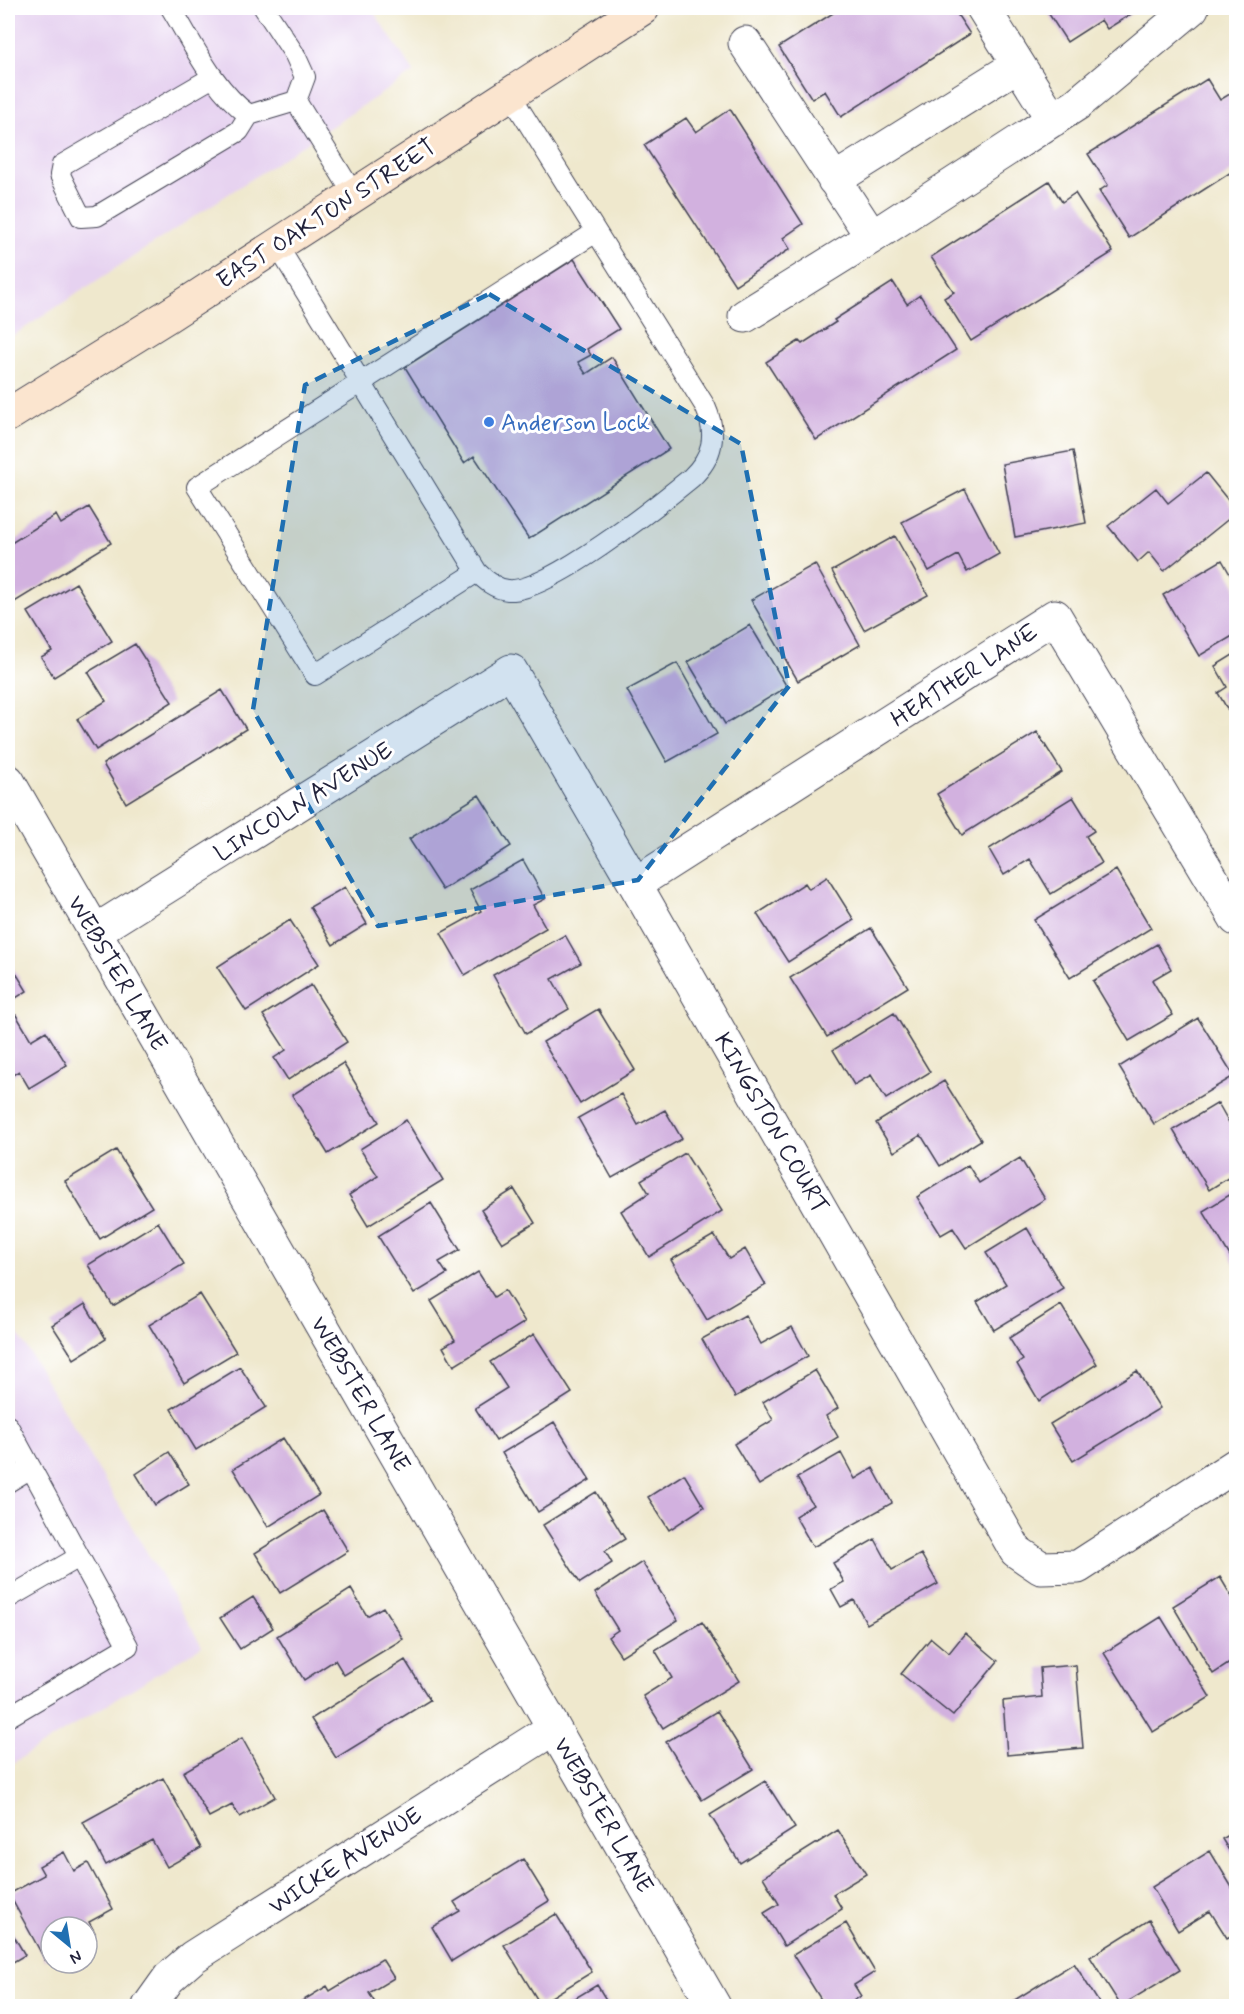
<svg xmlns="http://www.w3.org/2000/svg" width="1244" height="2014" viewBox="0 0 1244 2014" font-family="Mynerve,sans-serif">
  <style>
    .built { fill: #e6d2f0 }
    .building { fill: #d2b1df }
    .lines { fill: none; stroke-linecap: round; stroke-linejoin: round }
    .lane-casing { stroke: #414051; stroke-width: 22 }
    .street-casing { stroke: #414051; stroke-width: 35 }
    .secondary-casing { stroke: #414051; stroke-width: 35 }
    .lane { stroke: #fff; stroke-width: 20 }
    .street { stroke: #fff; stroke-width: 33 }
    .secondary { stroke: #fbe5cf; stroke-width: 33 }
    .marked { fill: #1f6fb2; fill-opacity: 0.2; stroke: #1f6fb2; stroke-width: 4.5; stroke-dasharray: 12 8; stroke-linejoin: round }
    .shop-dot { fill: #3f7fe0; stroke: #fff; stroke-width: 2 }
    .labels { text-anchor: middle; stroke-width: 6; stroke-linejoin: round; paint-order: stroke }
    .street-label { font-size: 24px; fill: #22223b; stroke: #fff }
    .shop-label { font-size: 24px; fill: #366cbe; stroke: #fff; text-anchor: start }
  </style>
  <rect width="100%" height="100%" fill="#fff"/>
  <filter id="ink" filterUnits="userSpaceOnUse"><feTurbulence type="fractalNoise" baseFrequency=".0167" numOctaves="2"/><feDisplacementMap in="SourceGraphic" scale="12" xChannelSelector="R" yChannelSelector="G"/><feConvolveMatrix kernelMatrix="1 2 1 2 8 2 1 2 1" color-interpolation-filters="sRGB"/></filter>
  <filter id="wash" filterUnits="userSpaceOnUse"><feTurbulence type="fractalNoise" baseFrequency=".008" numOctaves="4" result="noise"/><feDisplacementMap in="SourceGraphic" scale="24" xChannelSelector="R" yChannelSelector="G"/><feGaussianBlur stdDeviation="1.35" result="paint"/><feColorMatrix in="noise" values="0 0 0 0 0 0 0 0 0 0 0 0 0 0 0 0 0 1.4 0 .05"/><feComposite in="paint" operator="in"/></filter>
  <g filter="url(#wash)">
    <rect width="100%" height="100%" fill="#efe8cd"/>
    <path class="built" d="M8,8H371L414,72L8,339Z
      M8,1316L202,1646L8,1766Z"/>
    <g id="blocks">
      <path class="building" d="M841,8H953L970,34L841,117L825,91L812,99L779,47Z
        M1045,8H1141L1107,29L1101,20L1067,42Z
        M1207,79L1220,100L1233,92L1236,98V169L1129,238L1099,191L1108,185L1088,154Z
        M730,109L803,224L783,238L790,249L735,285L644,145L686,118L696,132Z
        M1049,181L1062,202L1075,193L1113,252L971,341L944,298L954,292L931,257Z
        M574,259L619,329L587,349L591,355L578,362L586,374L612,357L669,449L529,539L474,456L464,463L405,367Z
        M893,282L907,304L920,295L956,350L816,440L766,362L799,341L802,344L836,322L834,320Z
        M1073,451L1086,523L1015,537L1002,464Z
        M1206,473L1236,510V513L1164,571L1149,552L1138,562L1108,526L1156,488L1168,503Z
        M965,489L999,554L967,572L958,555L929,571L902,522Z
        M89,507L111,543L13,603L8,594V545L56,515L61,524Z
        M895,536L928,595L864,630L832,571Z
        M1222,560L1236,585V634L1199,656L1163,595Z
        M815,564L860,645L798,681L751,600Z
        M76,583L112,641L54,677L41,657L52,651L28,612Z
        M750,625L787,687L725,724L688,662Z
        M135,644L172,702L96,750L77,719L106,701L88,672Z
        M1236,653V724L1218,693L1227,687L1215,666Z
        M677,663L717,734L667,762L627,690Z
        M222,690L246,729L126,803L103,764Z
        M1037,732L1062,772L962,835L937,794Z
        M479,795L511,846L442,890L409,839Z
        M1073,797L1094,831L1086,836L1102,863L1051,894L1030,859L1004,875L989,849Z
        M523,860L545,899L533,905L546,928L465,975L441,933L481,911L470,890Z
        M1116,870L1151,928L1070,978L1034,920Z
        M827,877L854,920L788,962L757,914L805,883L809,889Z
        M345,887L367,924L333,945L310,907Z
        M290,920L319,964L246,1011L217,967Z
        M871,928L908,987L827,1037L790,978Z
        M565,935L581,963L552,979L569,1009L526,1034L493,975Z
        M1157,944L1171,969L1152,980L1173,1015L1129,1041L1093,981Z
        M8,960L27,991L8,1003Z
        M311,985L347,1042L288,1080L274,1058L286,1050L263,1015Z
        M598,1009L635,1070L580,1104L543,1042Z
        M894,1013L930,1072L886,1099L871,1075L854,1085L833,1050Z
        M16,1015L31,1040L46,1031L67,1065L29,1088L19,1071L8,1078V1020Z
        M1198,1018L1234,1076L1154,1124L1119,1067Z
        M343,1063L379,1122L328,1154L292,1095Z
        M944,1081L981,1140L940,1166L921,1135L894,1152L876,1123Z
        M621,1094L638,1125L665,1110L682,1139L612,1178L578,1118Z
        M1218,1103L1235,1133L1236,1132V1173L1209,1190L1173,1130Z
        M406,1120L443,1180L368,1226L349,1195L378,1176L360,1149Z
        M116,1150L152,1207L100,1239L65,1181Z
        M685,1153L722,1211L649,1257L621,1211L649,1193L641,1180Z
        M1020,1158L1045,1199L966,1248L953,1228L941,1235L917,1197L968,1165L979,1183Z
        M514,1189L535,1223L502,1243L481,1210Z
        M1236,1191V1266L1203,1211Z
        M431,1203L460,1250L439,1262L447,1274L414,1294L378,1236Z
        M158,1222L184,1264L113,1306L88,1265Z
        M1027,1228L1063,1288L994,1330L977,1302L1006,1284L986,1253Z
        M714,1235L729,1259L745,1249L766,1285L707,1320L671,1260Z
        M478,1272L494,1297L505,1290L525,1322L454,1366L443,1347L455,1340L431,1301Z
        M200,1294L236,1352L184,1383L149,1325Z
        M85,1304L106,1339L74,1359L52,1325Z
        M1061,1305L1097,1364L1039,1401L1017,1364L1023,1360L1009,1338Z
        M745,1315L761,1344L792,1327L808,1356L735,1397L702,1339Z
        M534,1334L572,1393L496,1441L475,1408L507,1388L490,1362Z
        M240,1367L266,1407L196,1450L171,1409Z
        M815,1370L838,1408L826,1416L838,1437L759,1485L734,1444L773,1420L763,1402Z
        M1137,1371L1160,1408L1073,1461L1050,1424Z
        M554,1422L590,1480L538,1512L502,1453Z
        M283,1438L319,1495L268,1527L233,1469Z
        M169,1452L189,1484L155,1505L136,1474Z
        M841,1453L855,1479L873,1468L892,1503L813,1547L795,1516L813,1505L797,1478Z
        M684,1474L704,1507L669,1530L648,1497Z
        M596,1492L625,1539L605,1551L612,1563L580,1583L543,1525Z
        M323,1510L348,1551L280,1593L255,1553Z
        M875,1539L892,1570L921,1554L938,1584L867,1624L854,1600L841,1607L831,1589L844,1582L833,1563Z
        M642,1562L678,1620L621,1656L608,1637L618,1630L595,1593Z
        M1220,1577L1236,1604V1659L1213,1674L1173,1606Z
        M351,1589L367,1616L383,1607L403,1639L344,1675L335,1660L304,1680L277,1636Z
        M253,1597L273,1628L240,1649L220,1618Z
        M1161,1617L1210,1697L1153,1732L1104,1653Z
        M702,1622L739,1681L663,1728L643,1696L672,1678L655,1650Z
        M965,1633L998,1661L953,1716L901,1674L931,1638L949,1653Z
        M405,1660L430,1700L336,1758L311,1719Z
        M1076,1665L1083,1748L1007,1755L1003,1701L1042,1697L1040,1668Z
        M717,1711L753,1769L702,1800L666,1742Z
        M242,1738L275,1797L240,1817L232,1805L209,1817L183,1772Z
        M163,1778L201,1848L167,1867L152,1840L106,1865L83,1822Z
        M765,1781L795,1828L740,1863L710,1815Z
        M838,1830L866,1874L833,1894L842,1909L784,1946L764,1913L779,1904L763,1877Z
        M1236,1831V1862L1222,1839Z
        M1210,1851L1236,1894V1933L1227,1938L1210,1911L1178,1931L1152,1887Z
        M64,1852L74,1871L88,1863L113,1909L89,1922L95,1933L87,1937V1927H51V1956L45,1960L9,1894L44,1875L39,1866Z
        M523,1859L549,1901L452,1961L432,1927L460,1911L454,1902Z
        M556,1914L592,1972L540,2004L504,1945Z
        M1149,1920L1180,1970L1121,2006L1090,1957Z
        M846,1923L875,1972L854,1985L861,1996L845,2006H825L793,1955Z
        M8,1926L25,1955L8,1965Z
        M382,1959L394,1978L369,1993L377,2006H294L327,1986L330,1991Z
        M1074,1963L1101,2006H1016L1013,2001Z
        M597,1985L610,2006H562Z"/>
    </g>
  </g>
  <g filter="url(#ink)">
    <use href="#blocks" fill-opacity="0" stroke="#414051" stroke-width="1.5"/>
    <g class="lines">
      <defs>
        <path id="lane" d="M171,8C193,44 214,90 249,115
          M264,8L295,55L305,77L296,101
          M213,77L62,165L60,175L81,217L97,216L239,131L249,115L296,101
          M510,94L705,406C718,435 713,457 691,478C658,505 546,594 508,590C495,589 485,580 477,572L315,675L197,487L596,232
          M296,101L354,195
          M277,245L477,572
          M8,1426L128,1646L8,1717
          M8,1482L31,1468
          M8,1598L79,1557"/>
        <path id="street" d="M983,8L1053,120
          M745,43L872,237
          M834,180L1018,65
          M745,316L872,237L1077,104L1192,8
          M8,781L714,2006
          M635,884L1055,616L1236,919
          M94,932L511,671L635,884L1016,1551L1041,1568L1078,1567L1236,1465
          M149,2006L169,1978L193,1957L554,1728"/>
        <path id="secondary" d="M8,415L166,317L643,8"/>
      </defs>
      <use href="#lane" class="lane-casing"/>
      <use href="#street" class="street-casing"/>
      <use href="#secondary" class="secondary-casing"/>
      <use href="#lane" class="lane"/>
      <use href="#street" class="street"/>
      <use href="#secondary" class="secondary"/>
    </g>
  </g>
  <path class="marked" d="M489,294L741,444L789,686L638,880L378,926L253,710L305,385Z"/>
  <circle class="shop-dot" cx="489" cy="422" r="6"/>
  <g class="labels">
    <g class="street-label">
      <text transform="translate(326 213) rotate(-33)" y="8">EAST OAKTON STREET</text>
      <text transform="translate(964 675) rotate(-33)" y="8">HEATHER LANE</text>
      <text transform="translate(303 801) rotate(-32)" y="8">LINCOLN AVENUE</text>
      <text transform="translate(118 973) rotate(60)" y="8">WEBSTER LANE</text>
      <text transform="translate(772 1123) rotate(60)" y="8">KINGSTON COURT</text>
      <text transform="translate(361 1394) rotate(60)" y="8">WEBSTER LANE</text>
      <text transform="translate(604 1815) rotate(60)" y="8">WEBSTER LANE</text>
      <text transform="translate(345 1860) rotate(-33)" y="8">WICKE AVENUE</text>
    </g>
    <g class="shop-label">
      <text x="501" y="430">Anderson Lock</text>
    </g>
  </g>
  <rect width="1244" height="2014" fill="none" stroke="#fff" stroke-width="30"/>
  <g transform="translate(69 1945) rotate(150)"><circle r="28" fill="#ffffff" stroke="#a7a7b1" stroke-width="1.5"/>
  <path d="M0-4.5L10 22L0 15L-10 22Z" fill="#1f6fb2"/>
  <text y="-9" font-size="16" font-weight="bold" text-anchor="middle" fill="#22223b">N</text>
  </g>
</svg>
